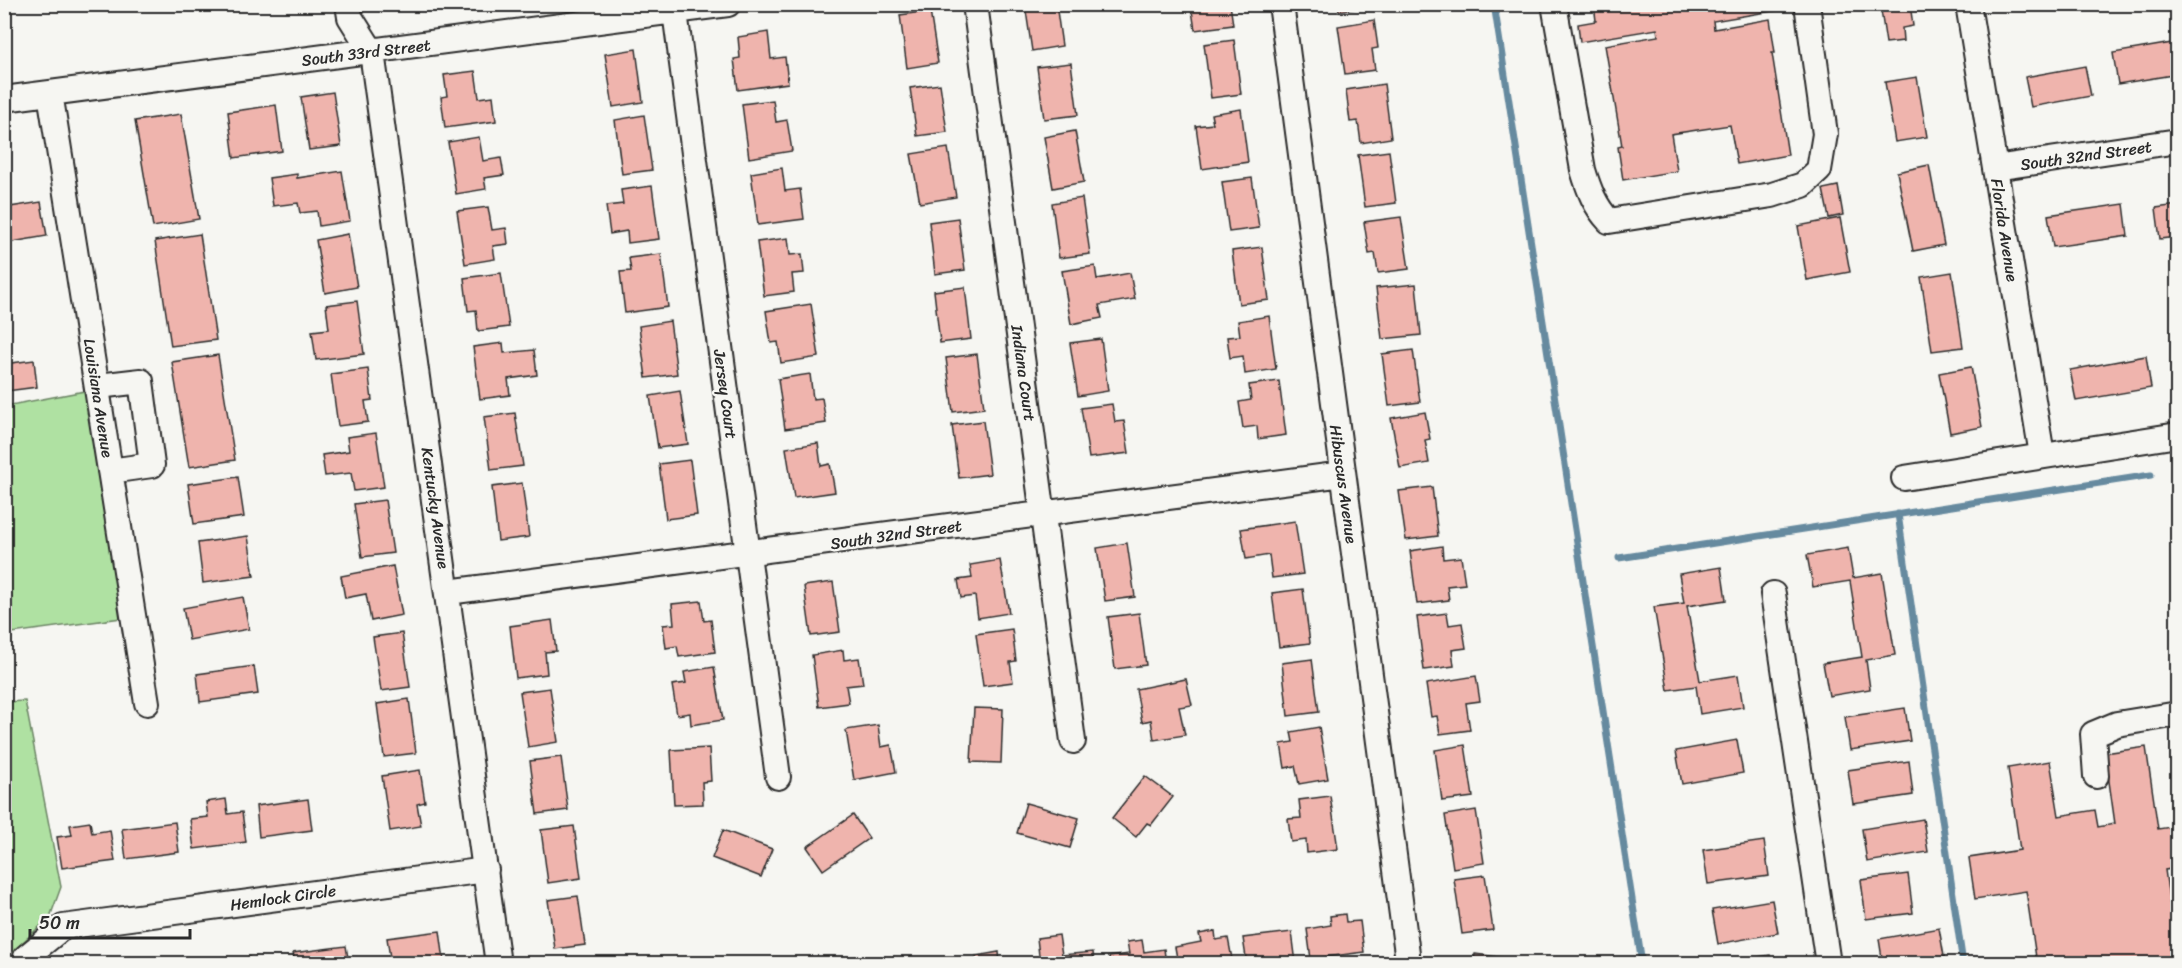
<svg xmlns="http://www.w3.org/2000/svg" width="2182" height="968" viewBox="0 0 2182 968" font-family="Sriracha,sans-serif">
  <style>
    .green { fill: #afe1a2; stroke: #6d8666; stroke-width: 1.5 }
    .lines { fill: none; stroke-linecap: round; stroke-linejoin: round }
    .stream { stroke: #668a9f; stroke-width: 7 }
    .building { fill: #efb4ad; stroke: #2b2b2b; stroke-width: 1.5 }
    .minor-casing { stroke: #2b2b2b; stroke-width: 28 }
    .minor { stroke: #f6f6f2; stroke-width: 24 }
    .labels { text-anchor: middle; stroke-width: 4.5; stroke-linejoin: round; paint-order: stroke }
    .street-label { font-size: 16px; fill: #2b2b2b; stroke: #f6f6f2 }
  </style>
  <rect width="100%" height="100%" fill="#f6f6f2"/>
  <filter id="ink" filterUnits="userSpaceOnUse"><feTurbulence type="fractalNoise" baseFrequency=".0167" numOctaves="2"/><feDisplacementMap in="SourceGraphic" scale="12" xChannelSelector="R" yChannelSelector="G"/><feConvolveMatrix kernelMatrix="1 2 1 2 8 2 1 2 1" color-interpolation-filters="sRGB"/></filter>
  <g filter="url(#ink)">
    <path class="green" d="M85,391L121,618L5,634V406Z
      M25,701L61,887L50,917L10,954L12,963H5V702Z"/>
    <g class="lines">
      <path class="stream" d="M1494,4L1642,964
        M1898,514L1963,964
        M1619,558L2151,475"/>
    </g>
    <path class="building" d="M199,4H232L200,10Z
      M1025,4H1056L1062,46L1032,51Z
      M1191,4H1230L1233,25L1195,30Z
      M1338,4H1369V6L1339,11Z
      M1594,4H1784V9L1713,21L1714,29L1770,19L1775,53H1772L1788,155L1737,164L1730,125L1671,134L1677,171L1623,180L1618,147L1622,146L1605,45L1658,36L1657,29L1580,42L1578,24L1596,21Z
      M1880,4H1910L1913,26L1902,28L1903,41L1886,43Z
      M930,11L938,63L907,68L900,15Z
      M1374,20L1378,48L1372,49L1375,70L1345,74L1338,26Z
      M768,32L771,59L785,57L788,83L738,90L734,59L740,58L738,37Z
      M1234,40L1241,94L1211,98L1204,44Z
      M2178,42V74L2118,84L2113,53Z
      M636,49L643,102L613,107L605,54Z
      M1071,63L1078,115L1044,119L1037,67Z
      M2085,66L2091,96L2031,107L2025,77Z
      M475,71L479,98L493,96L496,121L445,128L441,97L447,96L444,75Z
      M1917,77L1927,137L1895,142L1885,82Z
      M940,84L947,132L917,136L910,88Z
      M1384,84L1391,138L1361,143L1358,121L1350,122L1346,90Z
      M333,92L341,146L309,150L301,97Z
      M773,100L776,122L787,120L792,151L749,158L742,104Z
      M276,105L282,151L234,158L228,112Z
      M1241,109L1248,162L1202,169L1196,126L1213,124L1211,114Z
      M181,114L199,219L153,227L135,121Z
      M644,115L652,170L622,174L615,120Z
      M1075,131L1084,182L1053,188L1044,137Z
      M479,137L483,161L501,158L504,175L484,178L486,189L456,194L448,142Z
      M948,148L956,197L920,203L911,154Z
      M1389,151L1396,203L1365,207L1358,155Z
      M1929,165L1944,245L1913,251L1897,172Z
      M782,168L785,191L800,189L804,219L758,225L751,173Z
      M342,171L350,221L319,226L317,211L300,213L298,203L273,206L269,178L297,174V178Z
      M1252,178L1259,228L1229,232L1222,182Z
      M652,186L659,239L628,243L627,231L610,234L606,206L623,204L621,190Z
      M1838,186L1843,215L1829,218L1823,189Z
      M1082,198L1090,254L1059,258L1052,203Z
      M41,202L47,236L6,243L4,208Z
      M2124,204L2128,236L2053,247L2048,215Z
      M2178,205V237L2160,239L2156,208Z
      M488,207L492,230L506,228L508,244L493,246L495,259L465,264L457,211Z
      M1401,217L1409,269L1378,273L1375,253L1369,254L1364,222Z
      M958,218L965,270L935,274L929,222Z
      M1840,218L1850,272L1807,280L1798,226Z
      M200,234L216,340L171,346L155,241Z
      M348,234L357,287L325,293L316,240Z
      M788,238L790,255L802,254L804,273L792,274L794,292L764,296L757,242Z
      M1262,247L1269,300L1239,304L1232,251Z
      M661,254L668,307L625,313L620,272L631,271L629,258Z
      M1095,266L1097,279L1130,273L1135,299L1099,305L1102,318L1071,324L1062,271Z
      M1952,272L1963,347L1932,351L1921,277Z
      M501,273L509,327L478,331L476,310L468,311L464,278Z
      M1416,284L1421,335L1382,339L1376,288Z
      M965,287L971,339L940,343L934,291Z
      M357,301L364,354L316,360L312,331L329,329L326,305Z
      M811,304L819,357L781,363L778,342L771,343L766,311Z
      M1269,316L1276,369L1245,374L1243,356L1230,358L1227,337L1240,336L1238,321Z
      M670,321L677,374L646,378L639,326Z
      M1101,339L1108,391L1078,396L1070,343Z
      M503,343L504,353L534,350L537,375L508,379L510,395L480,399L473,347Z
      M1413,350L1420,402L1389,406L1382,354Z
      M977,354L984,408L953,412L946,358Z
      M218,355L235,460L189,467L172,362Z
      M2146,356L2151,388L2076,401L2070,370Z
      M34,360L37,387L7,391L4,364Z
      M1971,367L1982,427L1950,433L1939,373Z
      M368,369L372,400L365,401L368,422L338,426L331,374Z
      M810,374L813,399L822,398L826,423L785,429L778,379Z
      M1279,381L1286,435L1258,439L1257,426L1243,428L1239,402L1251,400L1249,385Z
      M680,391L688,444L658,448L650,396Z
      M1112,404L1115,422L1124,421L1129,453L1089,458L1081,408Z
      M1425,412L1430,439L1425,440L1429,463L1400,468L1391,418Z
      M515,413L523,466L491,470L484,417Z
      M983,421L990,474L959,478L952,425Z
      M376,433L384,487L354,491L351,473L325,476L322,455L349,451L347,437Z
      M818,443L821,466L830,464L835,492L794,498L786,448Z
      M690,460L697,515L666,519L659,464Z
      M238,477L244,517L194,524L188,484Z
      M522,483L529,537L498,541L492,487Z
      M1432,487L1438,536L1406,540L1399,491Z
      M385,500L393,553L362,557L354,504Z
      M1295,521L1303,574L1272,578L1269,555L1246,559L1241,529Z
      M248,536L254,576L203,583L198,543Z
      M1127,543L1135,597L1105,601L1097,548Z
      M1442,546L1443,559L1461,557L1465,584L1447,586L1449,600L1417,604L1410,551Z
      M1848,548L1853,578L1882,573L1895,655L1866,660L1870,689L1829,696L1823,663L1862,657L1850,581L1813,587L1807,555Z
      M1000,560L1009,613L978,618L975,596L961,598L958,580L972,578L970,565Z
      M393,566L402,615L371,621L366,594L345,598L341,576Z
      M1721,567L1726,600L1687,606L1700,681L1738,675L1743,707L1700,714L1696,686L1668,690L1654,607L1684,603L1679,574Z
      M833,582L840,632L811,636L804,586Z
      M1303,589L1310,643L1279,647L1272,593Z
      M243,597L249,629L189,640L183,608Z
      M701,601L704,621L711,620L715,652L679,657L677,646L666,648L663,625L674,624L672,604Z
      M1139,613L1146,665L1115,669L1108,617Z
      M1447,613L1449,625L1462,623L1466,648L1452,650L1454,666L1424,670L1417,617Z
      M552,620L556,651L545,652L547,674L516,678L510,626Z
      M1012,629L1016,661L1010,662L1013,682L983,686L976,634Z
      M402,633L410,687L381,691L373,637Z
      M843,650L844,660L859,658L863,684L846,686L849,703L819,707L812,655Z
      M1312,659L1319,712L1288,716L1282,663Z
      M254,666L258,694L200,702L197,674Z
      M714,667L723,720L691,725L690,713L677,715L672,685L686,683L684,672Z
      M1476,676L1480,701L1466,703L1470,730L1440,734L1437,716L1431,717L1426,684Z
      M1186,679L1192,705L1179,707L1185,735L1154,740L1151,720L1142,722L1136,689Z
      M550,688L558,742L528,747L520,692Z
      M409,699L416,753L384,757L377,704Z
      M974,708L1003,709L1001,763L971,762Z
      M1905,708L1910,741L1850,750L1845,717Z
      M878,725L881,747L891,745L896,772L854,780L846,730Z
      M1319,727L1328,779L1299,784L1295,766L1285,768L1281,744L1293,742L1291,732Z
      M1737,740L1743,773L1682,784L1676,751Z
      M1465,745L1473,797L1442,801L1435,750Z
      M2146,747L2158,829L2178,826V868L2165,870L2178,964H2037L2026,891L1975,899L1969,858L2020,850L2008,768L2050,761L2059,816L2095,810L2098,827L2115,824L2105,753Z
      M709,748L711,781L702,782L703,804L674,805L671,750Z
      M561,757L568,810L537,814L530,761Z
      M1909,761L1913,795L1853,804L1848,770Z
      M420,770L425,802L417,804L421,826L390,831L382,776Z
      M1145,776L1173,797L1151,825L1147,823L1136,837L1112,818Z
      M1330,796L1338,849L1307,853L1306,840L1291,842L1288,819L1301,818L1299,800Z
      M226,799L228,814L242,812L246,842L194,849L190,819L208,817L206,802Z
      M308,799L312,830L259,837L256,806Z
      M1026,803L1079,818L1070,848L1017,833Z
      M1476,810L1484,863L1453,868L1445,815Z
      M853,815L869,838L823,870L807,847Z
      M1923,819L1928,852L1867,862L1862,829Z
      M90,822L92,833L110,830L115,861L62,868L57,837L72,835L70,825Z
      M175,822L179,852L126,859L122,829Z
      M574,826L581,878L548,883L541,830Z
      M723,830L772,849L761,877L712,858Z
      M1764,841L1769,876L1708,884L1703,850Z
      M1908,874L1913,913L1866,919L1861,880Z
      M1485,875L1493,930L1462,934L1454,879Z
      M578,896L585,945L555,949L548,900Z
      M1772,900L1778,933L1718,944L1712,910Z
      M1345,914L1346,922L1360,921L1364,952L1311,959L1307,929L1331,925L1330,916Z
      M1939,928L1945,962L1883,964L1879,939Z
      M440,931L444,961L427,964H391L387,938Z
      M1215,931L1216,940L1228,938L1233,964H1178L1175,947L1201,942L1199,934Z
      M1292,932L1296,963L1247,964L1243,938Z
      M1059,935L1062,955L1093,952L1094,964H1040L1037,938Z
      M1142,940L1144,952L1164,949L1166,964H1110L1109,957L1129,954L1127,942Z
      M346,946L349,964H295L293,953Z
      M999,952L1000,964H978L976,956Z
      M1475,954L1505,958L1504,964H1473Z
      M1770,955L1772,964H1711Z
      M250,957L251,964H201Z"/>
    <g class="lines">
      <defs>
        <path id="minor" d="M348,4L350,17L372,52L498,964
          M975,4L1073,741
          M1281,4L1407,953L1405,964
          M1554,4L1583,170C1589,190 1595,206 1609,221L1772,195L1803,185L1819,170L1825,134L1807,4
          M1968,4L2042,455
          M675,12L778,777
          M50,93L147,703
          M4,99L728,4
          M1995,168L2178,141
          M98,386L141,381L152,465L110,471
          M1904,478L2178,435
          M448,592L1343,474
          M1773,594L1828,964
          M2096,776L2093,734L2117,724L2178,714
          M26,964V957L63,927L486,870"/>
      </defs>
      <use href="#minor" class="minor-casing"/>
      <use href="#minor" class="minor"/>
    </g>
  </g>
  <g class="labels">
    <g class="street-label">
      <text transform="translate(366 52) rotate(-7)" y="6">South 33rd Street</text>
      <text transform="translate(2086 155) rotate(-8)" y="6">South 32nd Street</text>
      <text transform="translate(2005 230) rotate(81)" y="6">Florida Avenue</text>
      <text transform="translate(1024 373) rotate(82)" y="6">Indiana Court</text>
      <text transform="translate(726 394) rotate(82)" y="6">Jersey Court</text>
      <text transform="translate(99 398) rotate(81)" y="6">Louisiana Avenue</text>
      <text transform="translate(1344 484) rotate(82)" y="6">Hibuscus Avenue</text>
      <text transform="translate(436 508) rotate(82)" y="6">Kentucky Avenue</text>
      <text transform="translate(896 534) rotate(-8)" y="6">South 32nd Street</text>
      <text transform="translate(283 897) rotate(-8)" y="6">Hemlock Circle</text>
    </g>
  </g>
  <rect width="2182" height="968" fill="none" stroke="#f6f6f2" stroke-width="24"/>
  <rect x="12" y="12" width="2158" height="944" fill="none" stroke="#2b2b2b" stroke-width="2" filter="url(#ink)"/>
  <path d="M30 929v9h160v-9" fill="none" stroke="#2b2b2b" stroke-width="3"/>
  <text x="39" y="929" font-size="18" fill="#2b2b2b" stroke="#f6f6f2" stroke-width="4.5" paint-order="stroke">50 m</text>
</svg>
